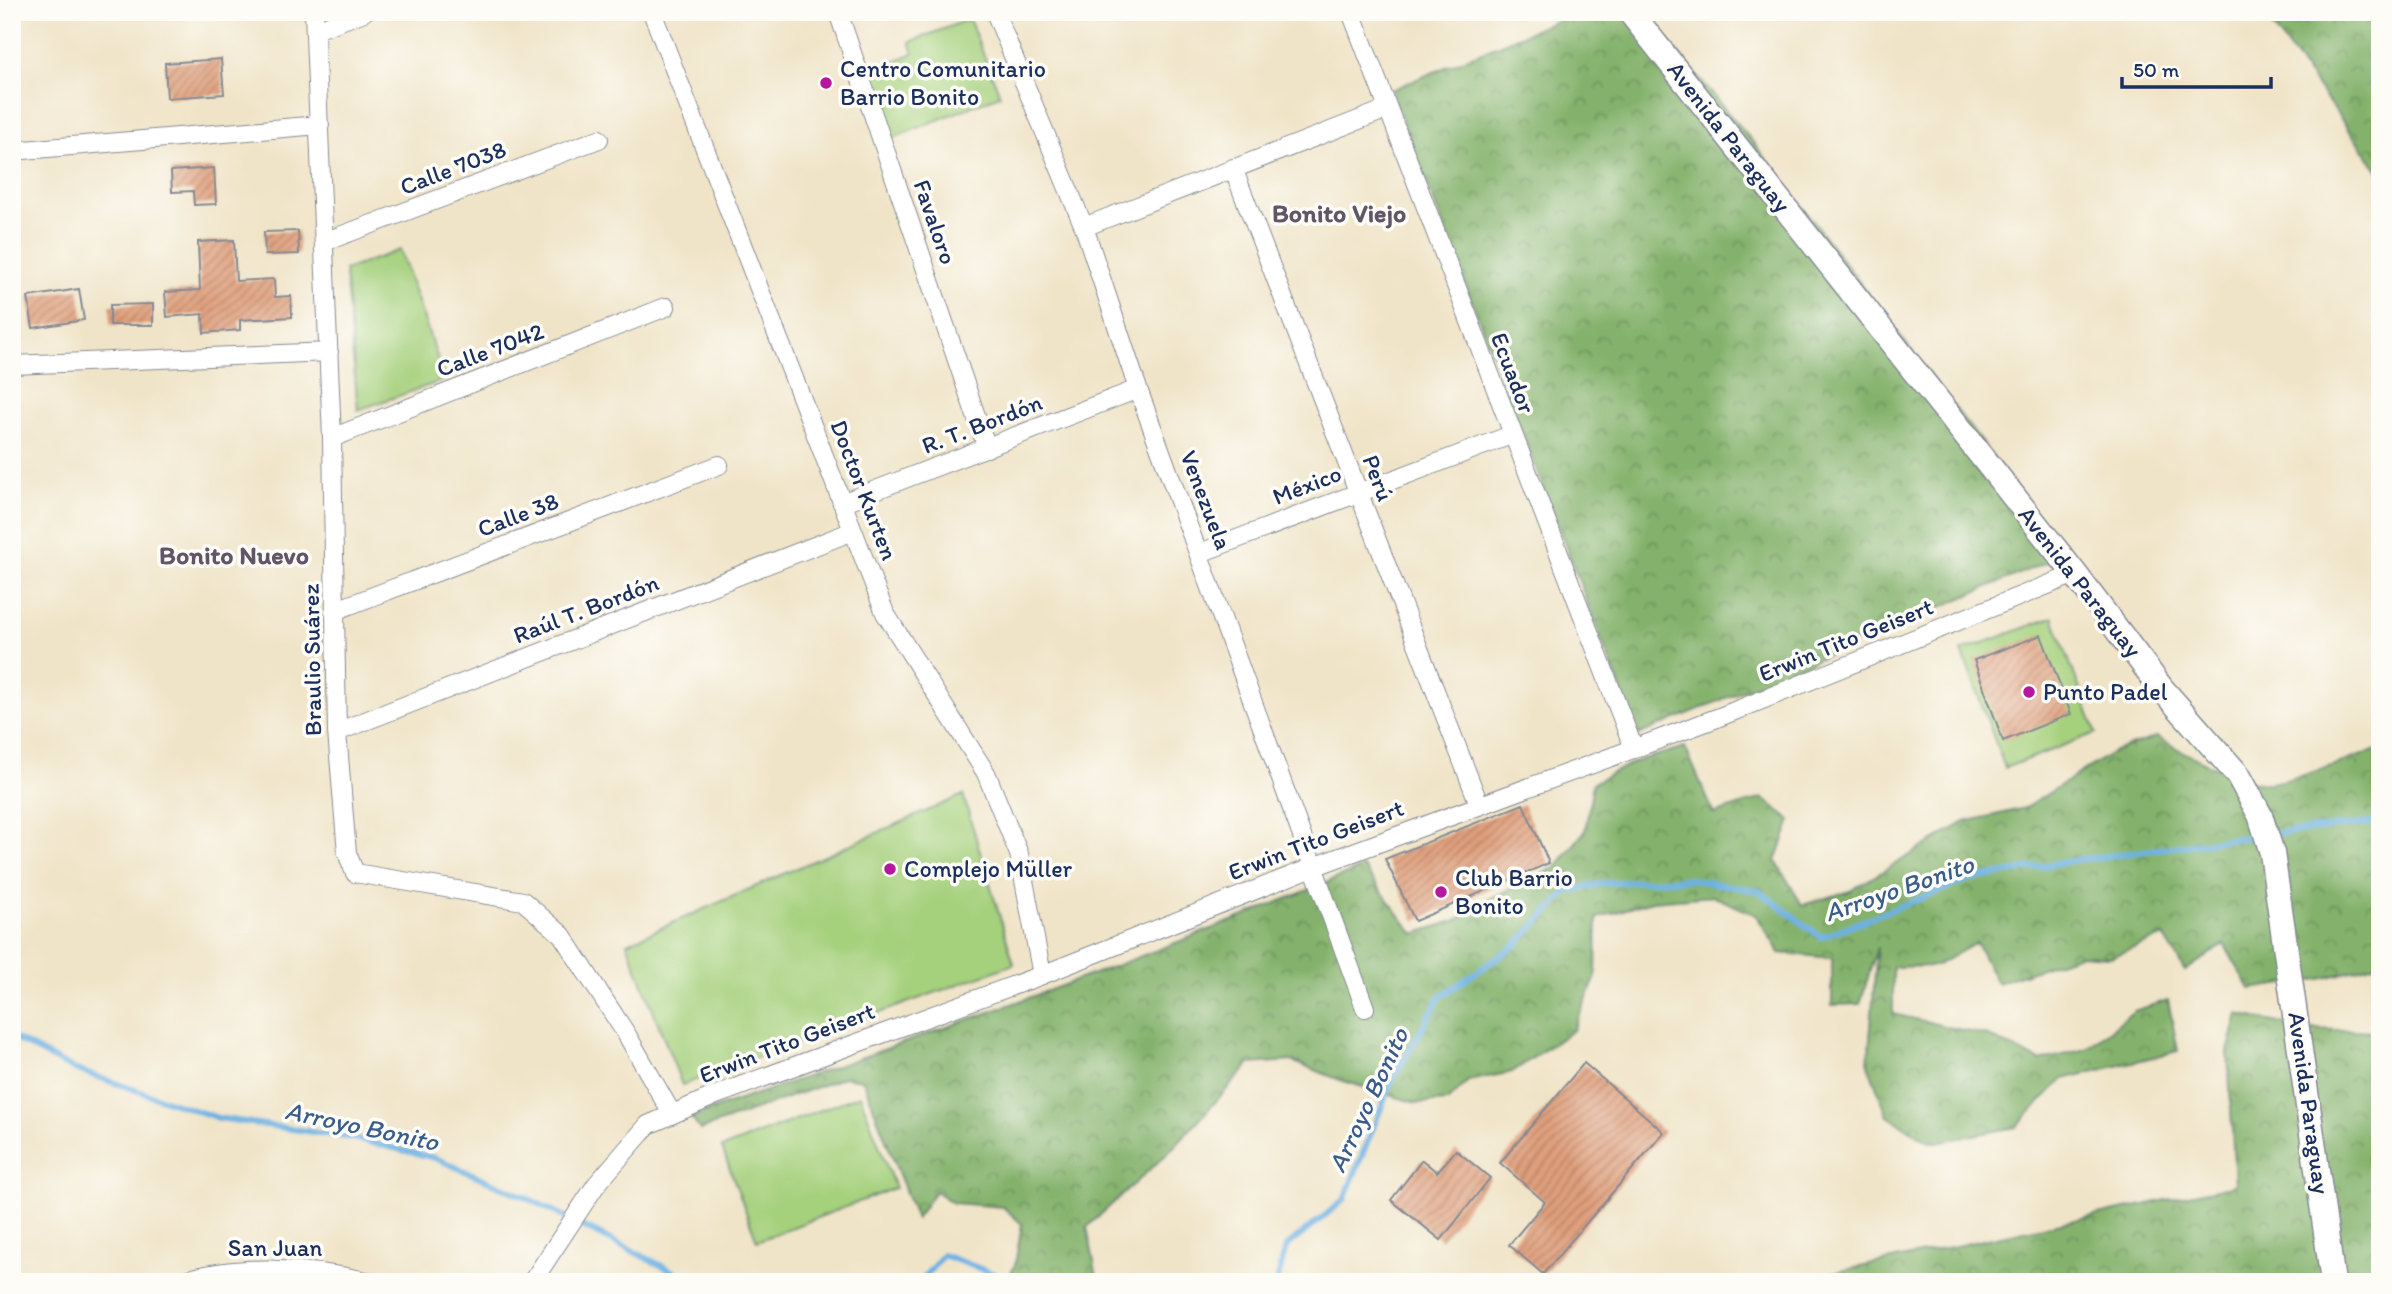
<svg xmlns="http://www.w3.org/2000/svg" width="2392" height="1294" viewBox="0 0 2392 1294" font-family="Itim,sans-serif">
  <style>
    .green { fill: #a5d07c; stroke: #60806d; stroke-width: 2 }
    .forest { fill: url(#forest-crowns); stroke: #507065; stroke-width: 2 }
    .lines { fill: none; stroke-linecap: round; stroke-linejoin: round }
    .stream { stroke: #6db1e2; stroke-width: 6 }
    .building { fill: url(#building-hatch) }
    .minor-casing { stroke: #868a93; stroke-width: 20 }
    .secondary-casing { stroke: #868a93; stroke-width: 27 }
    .minor { stroke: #fff; stroke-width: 18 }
    .secondary { stroke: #fff; stroke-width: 24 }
    .poi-dot { fill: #b5179e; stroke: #fdfcf7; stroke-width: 2.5 }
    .labels { text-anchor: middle; stroke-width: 7; stroke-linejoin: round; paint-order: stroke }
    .poi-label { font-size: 24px; fill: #1b2f5e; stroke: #fdfcf7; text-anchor: start }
    .street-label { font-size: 24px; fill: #1b2f5e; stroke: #fdfcf7 }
    .neighbourhood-label { font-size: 26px; font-weight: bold; fill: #605668; stroke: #fdfcf7 }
    .water-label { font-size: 26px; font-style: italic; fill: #385c8c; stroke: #fdfcf7 }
  </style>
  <defs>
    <pattern id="forest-crowns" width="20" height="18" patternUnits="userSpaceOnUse" patternTransform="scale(1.75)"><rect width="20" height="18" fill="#84b26c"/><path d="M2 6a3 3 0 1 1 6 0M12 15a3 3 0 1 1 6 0" fill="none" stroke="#6b915c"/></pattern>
    <pattern id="building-hatch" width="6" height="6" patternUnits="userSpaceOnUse" patternTransform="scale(1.75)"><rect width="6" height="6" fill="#e09f7b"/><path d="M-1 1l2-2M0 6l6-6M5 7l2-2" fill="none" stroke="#b58268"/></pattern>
  </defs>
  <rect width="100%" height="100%" fill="#fdfcf7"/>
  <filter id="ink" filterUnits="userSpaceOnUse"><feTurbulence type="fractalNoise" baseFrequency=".0143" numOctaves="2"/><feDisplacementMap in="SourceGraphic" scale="14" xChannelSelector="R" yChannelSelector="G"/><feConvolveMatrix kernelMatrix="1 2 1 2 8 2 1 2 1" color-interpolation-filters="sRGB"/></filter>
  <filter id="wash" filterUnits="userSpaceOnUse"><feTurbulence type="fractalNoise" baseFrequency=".00686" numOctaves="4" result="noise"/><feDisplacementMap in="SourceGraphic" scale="28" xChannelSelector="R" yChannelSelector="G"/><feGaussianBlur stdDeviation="1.57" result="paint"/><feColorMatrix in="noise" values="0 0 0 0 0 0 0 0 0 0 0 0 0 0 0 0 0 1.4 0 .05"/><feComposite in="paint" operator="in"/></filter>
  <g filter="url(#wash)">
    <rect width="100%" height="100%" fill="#f0e4c8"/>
    <path class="green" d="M969,19L1000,95L893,138L867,72L914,53L910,42Z
      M400,250L445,380L358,410L345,270Z
      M2053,617L2096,733L2005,768L1962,651Z
      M963,795L1014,964L682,1085L627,943Z
      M860,1095L895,1188L757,1241L722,1148Z"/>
    <path class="forest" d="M1577,12H1643L1756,146L2066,554L1638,735L1391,90Z
      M2262,12H2380V172Z
      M2157,737C2180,751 2234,779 2260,783C2283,786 2355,757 2380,749V964L2320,979L2250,989L2224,944L2185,971L2164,936L2111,957L2079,955L1997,983L1976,943L1936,966L1893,967V1014L1988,1036L2040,1061L2086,1049L2134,1011L2168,1000L2178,1051L2063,1079L2016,1127L1931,1143L1888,1116L1868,1065L1877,947L1860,1004L1832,1005V958L1780,953L1756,915L1713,896L1652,901L1597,918L1596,977L1573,1030L1512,1072L1468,1081L1448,1101L1416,1103L1340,1080L1292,1061L1250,1064L1171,1150L1087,1227L1098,1282H1006L1015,1265L1022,1224L1003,1207L953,1203L935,1191L916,1219L863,1080L844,1077L700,1130L691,1117C917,1038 1143,961 1363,867L1414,934L1457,920L1482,902L1555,868L1585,831L1593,783L1634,762L1685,747L1714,814L1762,798L1791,820L1776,861L1802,905L1850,891L1965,822L2025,808L2115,751Z
      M2238,1014L2305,1029L2380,1031V1282H1791L2235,1185L2228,1052Z"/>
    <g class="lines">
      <path class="stream" d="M2272,834L2380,822
        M12,1037L71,1068L218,1118L352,1138L435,1158L523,1196L694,1282
        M920,1282L943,1255L995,1274L998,1282
        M1277,1282L1286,1247L1344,1200L1392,1081L1440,997L1516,945L1567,892L1604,883L1689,879L1759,891L1821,937L1968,880L2064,862L2261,835"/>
    </g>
    <g id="blocks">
      <path class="building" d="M221,59L224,94L167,98L165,63Z
        M214,168L216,204L194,205L193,191L172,192L171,171Z
        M298,231L299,254L265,255L264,232Z
        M234,240L236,281L274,279L275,297L291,296L292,317L240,320V330L204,333L203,314L167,317L165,292L200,290L198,242Z
        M79,289L84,320L33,328L28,297Z
        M153,304V325H110V305Z
        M2041,635L2071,714L2003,741L1974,660Z
        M1523,804L1549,863L1415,921L1385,859Z
        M1584,1063L1664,1132L1543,1274L1509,1245L1545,1202L1500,1163Z
        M1456,1150L1490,1178L1441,1240L1391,1200L1422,1160L1437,1172Z"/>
    </g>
  </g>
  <g filter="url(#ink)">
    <use href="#blocks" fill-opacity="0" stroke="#868a93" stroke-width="2"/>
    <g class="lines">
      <defs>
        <path id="minor" d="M314,12L332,438L337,732L347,853L355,873L523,901L562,935L627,1035L672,1114
          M652,12L885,613L986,773L1019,854L1042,975
          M838,12L987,448
          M995,12L1084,227L1138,389L1365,1008
          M1351,12L1634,749
          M316,30L364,12
          M12,151L320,125
          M1233,168L1479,804
          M1084,227L1387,109
          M324,242L599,139
          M12,365L329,352
          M332,438L666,307
          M842,503L1138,389
          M1200,553L1511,435
          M334,611L719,465
          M337,732L853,531
          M180,1282C235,1263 314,1268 370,1282
          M532,1282L596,1185L648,1125L716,1095L1042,975L1313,867L1717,718L2075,574"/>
        <path id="secondary" d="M1630,12L2075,574L2162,689L2238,775L2260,815L2272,853L2333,1282"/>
      </defs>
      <use href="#minor" class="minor-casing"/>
      <use href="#secondary" class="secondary-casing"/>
      <use href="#minor" class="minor"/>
      <use href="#secondary" class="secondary"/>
    </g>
  </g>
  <g class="poi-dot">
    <circle cx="826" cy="83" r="7"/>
    <circle cx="2029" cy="692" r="7"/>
    <circle cx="890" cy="869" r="7"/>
    <circle cx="1441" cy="892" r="7"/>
  </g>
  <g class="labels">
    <g class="poi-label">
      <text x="840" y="77">Centro Comunitario<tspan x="840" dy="28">Barrio Bonito</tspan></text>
      <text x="2043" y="700">Punto Padel</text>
      <text x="904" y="877">Complejo Müller</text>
      <text x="1455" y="886">Club Barrio<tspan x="1455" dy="28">Bonito</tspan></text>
    </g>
    <g class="street-label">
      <text transform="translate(1729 137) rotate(52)" y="8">Avenida Paraguay</text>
      <text transform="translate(453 168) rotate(-21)" y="8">Calle 7038</text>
      <text transform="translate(935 222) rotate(71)" y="8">Favaloro</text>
      <text transform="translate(490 350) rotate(-21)" y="8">Calle 7042</text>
      <text transform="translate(1513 373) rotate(69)" y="8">Ecuador</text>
      <text transform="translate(982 424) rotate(-21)" y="8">R. T. Bordón</text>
      <text transform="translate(1378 478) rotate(69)" y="8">Perú</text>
      <text transform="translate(1307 485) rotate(-21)" y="8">México</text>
      <text transform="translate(864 490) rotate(69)" y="8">Doctor Kurten</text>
      <text transform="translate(1206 500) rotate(69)" y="8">Venezuela</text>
      <text transform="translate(518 515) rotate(-21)" y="8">Calle 38</text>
      <text transform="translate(2080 582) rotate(52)" y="8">Avenida Paraguay</text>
      <text transform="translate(586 609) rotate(-21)" y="8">Raúl T. Bordón</text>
      <text transform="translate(1846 640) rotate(-22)" y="8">Erwin Tito Geisert</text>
      <text transform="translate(312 660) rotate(-91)" y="8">Braulio Suárez</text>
      <text transform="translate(1316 840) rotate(-21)" y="8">Erwin Tito Geisert</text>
      <text transform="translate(787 1043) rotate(-21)" y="8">Erwin Tito Geisert</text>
      <text transform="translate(2309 1103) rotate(82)" y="8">Avenida Paraguay</text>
      <text x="275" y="1256">San Juan</text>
    </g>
    <g class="neighbourhood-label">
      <text x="1339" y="222">Bonito Viejo</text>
      <text x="234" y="564">Bonito Nuevo</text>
    </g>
    <g class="water-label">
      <text transform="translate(1899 888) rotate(-19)" y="9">Arroyo Bonito</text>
      <text transform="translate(1368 1100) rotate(-65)" y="9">Arroyo Bonito</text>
      <text transform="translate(362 1126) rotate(12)" y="9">Arroyo Bonito</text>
    </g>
  </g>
  <rect width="2392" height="1294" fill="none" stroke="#fdfcf7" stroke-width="42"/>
  <path d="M2122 77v10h149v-10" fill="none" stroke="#1b2f5e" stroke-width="3.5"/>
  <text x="2133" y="77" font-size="21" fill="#1b2f5e" stroke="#fdfcf7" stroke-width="5" paint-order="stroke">50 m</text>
</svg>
